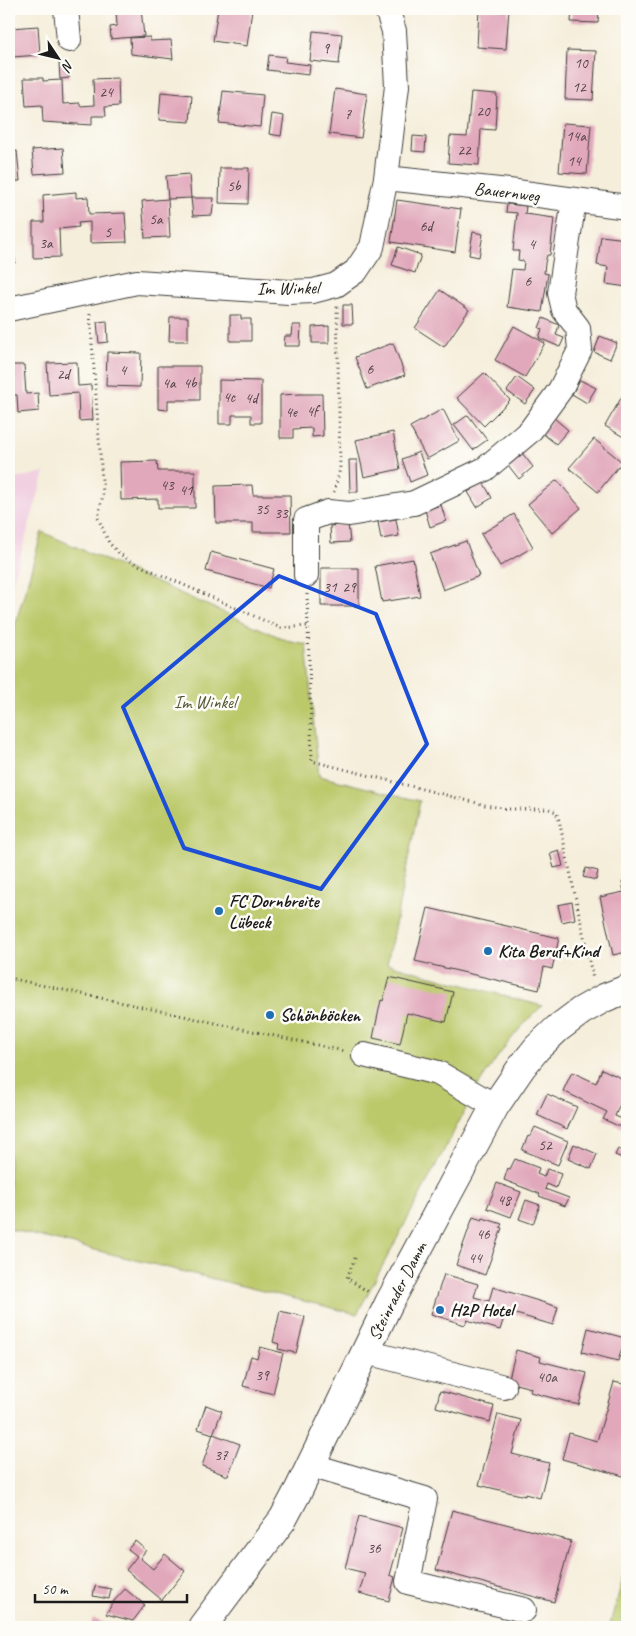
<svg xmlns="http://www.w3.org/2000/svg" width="636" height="1636" viewBox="0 0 636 1636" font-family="Caveat,sans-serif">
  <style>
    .built { fill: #f1d0e2 }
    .green { fill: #bcc96b; stroke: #6c7244 }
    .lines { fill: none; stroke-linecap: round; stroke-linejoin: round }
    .stream { stroke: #68c6e6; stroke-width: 6 }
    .building { fill: #e1a8bb }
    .minor-casing { stroke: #3d3c39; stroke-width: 26 }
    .major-casing { stroke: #3d3c39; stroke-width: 30 }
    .path { stroke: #3d3c39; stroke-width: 3; stroke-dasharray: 1 4; stroke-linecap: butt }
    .minor { stroke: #fff; stroke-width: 24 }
    .major { stroke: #fff; stroke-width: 28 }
    .marked { fill: none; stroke: #1d4ed8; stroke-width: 4; stroke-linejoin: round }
    .poi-dot { fill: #1f6fb2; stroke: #fdfcf7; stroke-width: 2 }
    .labels { text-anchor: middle; stroke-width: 5; stroke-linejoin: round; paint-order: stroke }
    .number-label { font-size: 15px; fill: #4d3f44 }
    .street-label { font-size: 18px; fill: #1c1c1c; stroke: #fdfcf7 }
    .park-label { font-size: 18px; fill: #545938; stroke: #fdfcf7 }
    .poi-label { font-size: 18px; font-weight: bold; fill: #1c1c1c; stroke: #fdfcf7; text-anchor: start }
  </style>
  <rect width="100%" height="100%" fill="#fdfcf7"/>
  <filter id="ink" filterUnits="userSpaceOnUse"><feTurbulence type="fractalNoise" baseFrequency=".02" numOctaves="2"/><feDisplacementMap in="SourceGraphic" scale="10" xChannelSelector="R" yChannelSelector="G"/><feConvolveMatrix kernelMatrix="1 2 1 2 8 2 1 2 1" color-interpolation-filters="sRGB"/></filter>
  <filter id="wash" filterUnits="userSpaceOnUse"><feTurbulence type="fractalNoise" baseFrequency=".0096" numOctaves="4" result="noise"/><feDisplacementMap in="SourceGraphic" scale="20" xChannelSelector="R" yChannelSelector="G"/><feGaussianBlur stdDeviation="1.12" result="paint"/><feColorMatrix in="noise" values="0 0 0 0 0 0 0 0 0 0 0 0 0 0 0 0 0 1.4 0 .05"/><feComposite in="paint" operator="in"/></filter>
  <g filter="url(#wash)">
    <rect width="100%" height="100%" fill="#f5eedb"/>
    <path class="built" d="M45,472L9,594V480Z"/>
    <path class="green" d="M42,532L286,640L306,644L319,776L420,801L387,964L542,1006C515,1031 498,1055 478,1086L357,1314L9,1229V646Z
      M627,1566V1627H609Z"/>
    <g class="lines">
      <path class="stream" d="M624,1627L627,1611"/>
    </g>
    <g id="blocks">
      <path class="building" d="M141,9L144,36L111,39L110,27L117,26L116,11Z
        M218,9L252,10L247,46L213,41Z
        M479,9H509L506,49L477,47Z
        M572,9H599L598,23L571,22Z
        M38,26L40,55L12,57L10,28Z
        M313,31L342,34L339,64L310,61Z
        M150,37V41L171,40L173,59L131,54L130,38Z
        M567,50L596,51L593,100L565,99Z
        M269,55L286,57L285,62L310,65L309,75L267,70Z
        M59,63H68L69,78L60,79Z
        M24,78H43V81L62,80L63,104L80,103V106L94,105L93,79L118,78L119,106L105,107L106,116H92V125L43,122L42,105L26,106Z
        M335,89L367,94L361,138L329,134Z
        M223,91L263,95L260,127L219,123Z
        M161,92L192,95L190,122L159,120Z
        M471,92L497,94L495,130L481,129L479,165L448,163L450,136L467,137Z
        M272,114L284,116L281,136L269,134Z
        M563,123L591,125L587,174L559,172Z
        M413,136L426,137L425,152L412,151Z
        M63,148L65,172L34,174L32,150Z
        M17,151L20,181H9V152Z
        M220,168H249L248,204L219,203Z
        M189,174L191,198L168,199L166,176Z
        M76,192V198L88,197L89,214L125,213L127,242L90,243V222L78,223L79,227L59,229L60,257L33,258V222H44L43,195Z
        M191,198H214L212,215L193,216Z
        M168,199L170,237L145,238L142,201Z
        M397,200L461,209L455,252L391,242Z
        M507,204L526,206L525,214L554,218L550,255H547L545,263L544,273L548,274L542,312L507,307L512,269L523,270L524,261L518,260L519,251H513L517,213L506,212Z
        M473,232L483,234L479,257L469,255Z
        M13,234L15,263H9V235Z
        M601,236L627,239V287L606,284L608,267L597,265Z
        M398,247L421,255L415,273L392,265Z
        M440,290L469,310L444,347L415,328Z
        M343,305H352L353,324H343Z
        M230,315H241V319H251V341H230Z
        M170,317H188V341H169Z
        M543,318L559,325L556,335L564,338L560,347L539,338L542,329L539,328Z
        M107,321L108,342L99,343L97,322Z
        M293,325H301L300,346H284L285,336H292Z
        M329,326V343H312V327Z
        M514,326L545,343L525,377L495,360Z
        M600,336L617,343L610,359L594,352Z
        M393,343L405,375L367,389L355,357Z
        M107,352L141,353L140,387L106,386Z
        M77,362L78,386L91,385L93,420L79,421L78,393L49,395L47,363Z
        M9,365H24L26,394L38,393L39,411L18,413L17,395H9Z
        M158,366H200V400H168V410L158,409Z
        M484,373L510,400L484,426L457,398Z
        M517,377L535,390L525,404L507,391Z
        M219,380L261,381V423H251V415H232V424H219Z
        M580,380L596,388L587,403L572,394Z
        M624,393L627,395V439L605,426Z
        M301,394H322L323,436L312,437V428L293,429V438H280V395Z
        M443,409L459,441L427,459L410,427Z
        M468,415L487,440L473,450L454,425Z
        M554,418L568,430L556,444L542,433Z
        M393,432L400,469L364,477L356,440Z
        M594,439L622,462L598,492L569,468Z
        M419,452L427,475L410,482L402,459Z
        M522,453L533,467L519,479L508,465Z
        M349,460H357L358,492H350Z
        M157,461L158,471H195V508H158V499L121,500L120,462Z
        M557,480L581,508L552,533L528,504Z
        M483,482L492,498L477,507L468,492Z
        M252,485L253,495H290L291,532H253V523H216L215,486Z
        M441,505L446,521L430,527L425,510Z
        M514,514L533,547L500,566L481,534Z
        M396,519L399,536L381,539L378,522Z
        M348,524L350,542L331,543L330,526Z
        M466,541L479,576L443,590L430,554Z
        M211,552L274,569L269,588L206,571Z
        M413,559L420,596L382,602L375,566Z
        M321,568H359V606H321Z
        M559,850L563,866L554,868L550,853Z
        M586,868L598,871L596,880L583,877Z
        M627,881V952L613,955L600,897L624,892L622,882Z
        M572,902L575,919L562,922L558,905Z
        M428,908L559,938L552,969L544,967L539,990L415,961Z
        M389,977L453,992L446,1022L407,1013L400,1044L373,1038L381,1000L383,1001Z
        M602,1069L627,1081V1088L615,1116L627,1121V1130L603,1119L607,1112L563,1091L572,1072L596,1083Z
        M547,1094L577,1107L567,1129L537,1115Z
        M535,1127L568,1141L558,1165L522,1150L528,1136L530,1137Z
        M574,1144L597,1154L591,1169L568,1159Z
        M618,1149L627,1153V1160L615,1155Z
        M515,1159L539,1168L537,1174L544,1177L547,1169L561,1174L556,1188L547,1184L545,1189L569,1198L565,1206L539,1196L540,1194L504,1180L508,1168L510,1169Z
        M497,1183L521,1192L511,1217L487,1208Z
        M526,1200L540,1205L533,1224L519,1219Z
        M473,1217L482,1220L483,1218L502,1224L500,1227L502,1228L485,1275L456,1265Z
        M444,1274L478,1284L474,1297L489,1301L493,1287L558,1307L553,1325L506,1311L500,1330L467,1320L465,1325L431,1314Z
        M280,1311L305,1317L296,1353L278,1349L279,1344L273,1342Z
        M588,1328L625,1338L618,1361L582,1352Z
        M260,1347L283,1353L273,1394L243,1386L251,1356L257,1358Z
        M516,1350L541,1357L540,1361L587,1373L579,1405L530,1392L531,1388L508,1382Z
        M614,1382L627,1385V1477L562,1459L569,1433L597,1441Z
        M440,1391L494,1406L490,1422L436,1407Z
        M206,1405L222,1411L213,1434L198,1429Z
        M498,1414L521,1420L512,1454L549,1463L540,1498L525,1494V1496L479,1485Z
        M213,1434L240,1444L228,1476L202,1466Z
        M452,1510L571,1541L554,1602L436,1570Z
        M359,1516L403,1528L390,1575L395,1577L389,1601L359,1593L365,1573L345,1568Z
        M135,1541L146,1550L140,1558L153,1569L165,1554L185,1571L162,1600L126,1570L137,1556L128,1549Z
        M95,1586L111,1589L109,1599L93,1596Z
        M125,1589L145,1605L133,1621L106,1614L114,1601Z
        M93,1619L117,1627H90Z"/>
    </g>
  </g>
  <g filter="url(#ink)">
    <use href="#blocks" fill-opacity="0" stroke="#3d3c39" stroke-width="1"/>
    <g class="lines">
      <defs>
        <path id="minor" d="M66,9L69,40
          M386,178L509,191L627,207
          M9,309L137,282L289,292L313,291L336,285L356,271L372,247L386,178L397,86L394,31L387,9
          M306,575V520L328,512L349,514L414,503L485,469L530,431L560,390L580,350L578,328L564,310L560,293L574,200
          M364,1055L438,1073L495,1106
          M366,1352L504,1387
          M310,1465L425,1499L408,1582L524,1610"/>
        <path id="major" d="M202,1627L283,1519L299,1489L389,1303L495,1106L521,1068L537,1048L557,1029L581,1011L604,998L627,989"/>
      </defs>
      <use href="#minor" class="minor-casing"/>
      <use href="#major" class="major-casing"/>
      <path class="path" d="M90,314L103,494L98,518L109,543L120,554L132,562L281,628L308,626
        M334,492L340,469L337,306
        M307,594L312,761L485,805L508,809H549L556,812L559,820L593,979
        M9,978L344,1051
        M355,1258L347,1278L370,1293"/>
      <use href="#minor" class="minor"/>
      <use href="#major" class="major"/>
    </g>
  </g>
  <path class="marked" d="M279,576L376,614L427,744L321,889L184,848L123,707Z"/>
  <g class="poi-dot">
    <circle cx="219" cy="911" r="5"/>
    <circle cx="488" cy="951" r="5"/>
    <circle cx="270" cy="1015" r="5"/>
    <circle cx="440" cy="1310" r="5"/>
  </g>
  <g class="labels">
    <g class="number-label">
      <text x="326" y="53">9</text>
      <text x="581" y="68">10</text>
      <text x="579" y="92">12</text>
      <text x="106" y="97">24</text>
      <text x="483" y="116">20</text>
      <text x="348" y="119">7</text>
      <text x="576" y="141">14a</text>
      <text x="464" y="155">22</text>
      <text x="574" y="166">14</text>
      <text x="234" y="191">5b</text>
      <text x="156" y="224">5a</text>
      <text x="426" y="231">6d</text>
      <text x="108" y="237">5</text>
      <text x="46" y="248">3a</text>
      <text x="532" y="249">4</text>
      <text x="528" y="286">6</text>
      <text x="370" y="374">6</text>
      <text x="123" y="375">4</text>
      <text x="63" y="379">2d</text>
      <text x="169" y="388">4a</text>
      <text x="190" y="388">4b</text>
      <text x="229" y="402">4c</text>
      <text x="251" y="403">4d</text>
      <text x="312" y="416">4f</text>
      <text x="291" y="417">4e</text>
      <text x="167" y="490">43</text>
      <text x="186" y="495">41</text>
      <text x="262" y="514">35</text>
      <text x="281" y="518">33</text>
      <text x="330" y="592">31</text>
      <text x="349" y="592">29</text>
      <text x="545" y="1150">52</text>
      <text x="504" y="1205">48</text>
      <text x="483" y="1239">46</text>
      <text x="475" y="1263">44</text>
      <text x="262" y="1380">39</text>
      <text x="547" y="1382">40a</text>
      <text x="221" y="1460">37</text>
      <text x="374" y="1553">36</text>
    </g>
    <g class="street-label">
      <text transform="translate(507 192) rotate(7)" y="6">Bauernweg</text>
      <text transform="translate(288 288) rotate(-1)" y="6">Im Winkel</text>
      <text transform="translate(397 1291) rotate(-63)" y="6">Steinrader Damm</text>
    </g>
    <g class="park-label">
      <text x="205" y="708">Im Winkel</text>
    </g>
    <g class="poi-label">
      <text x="229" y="907">FC Dornbreite<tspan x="229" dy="21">Lübeck</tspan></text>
      <text x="498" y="957">Kita Beruf+Kind</text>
      <text x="280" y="1021">Schönböcken</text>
      <text x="450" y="1316">H2P Hotel</text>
    </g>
  </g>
  <rect width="636" height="1636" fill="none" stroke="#fdfcf7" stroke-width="30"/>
  <g transform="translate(58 58) rotate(125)" stroke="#fdfcf7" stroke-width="4" paint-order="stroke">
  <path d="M0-4L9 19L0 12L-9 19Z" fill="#1c1c1c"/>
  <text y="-8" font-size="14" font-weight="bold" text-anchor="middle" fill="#1c1c1c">N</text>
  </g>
  <path d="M35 1594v8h152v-8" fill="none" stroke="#1c1c1c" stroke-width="2.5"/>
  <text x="42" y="1594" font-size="15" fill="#1c1c1c" stroke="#fdfcf7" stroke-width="4" paint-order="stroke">50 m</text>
</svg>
